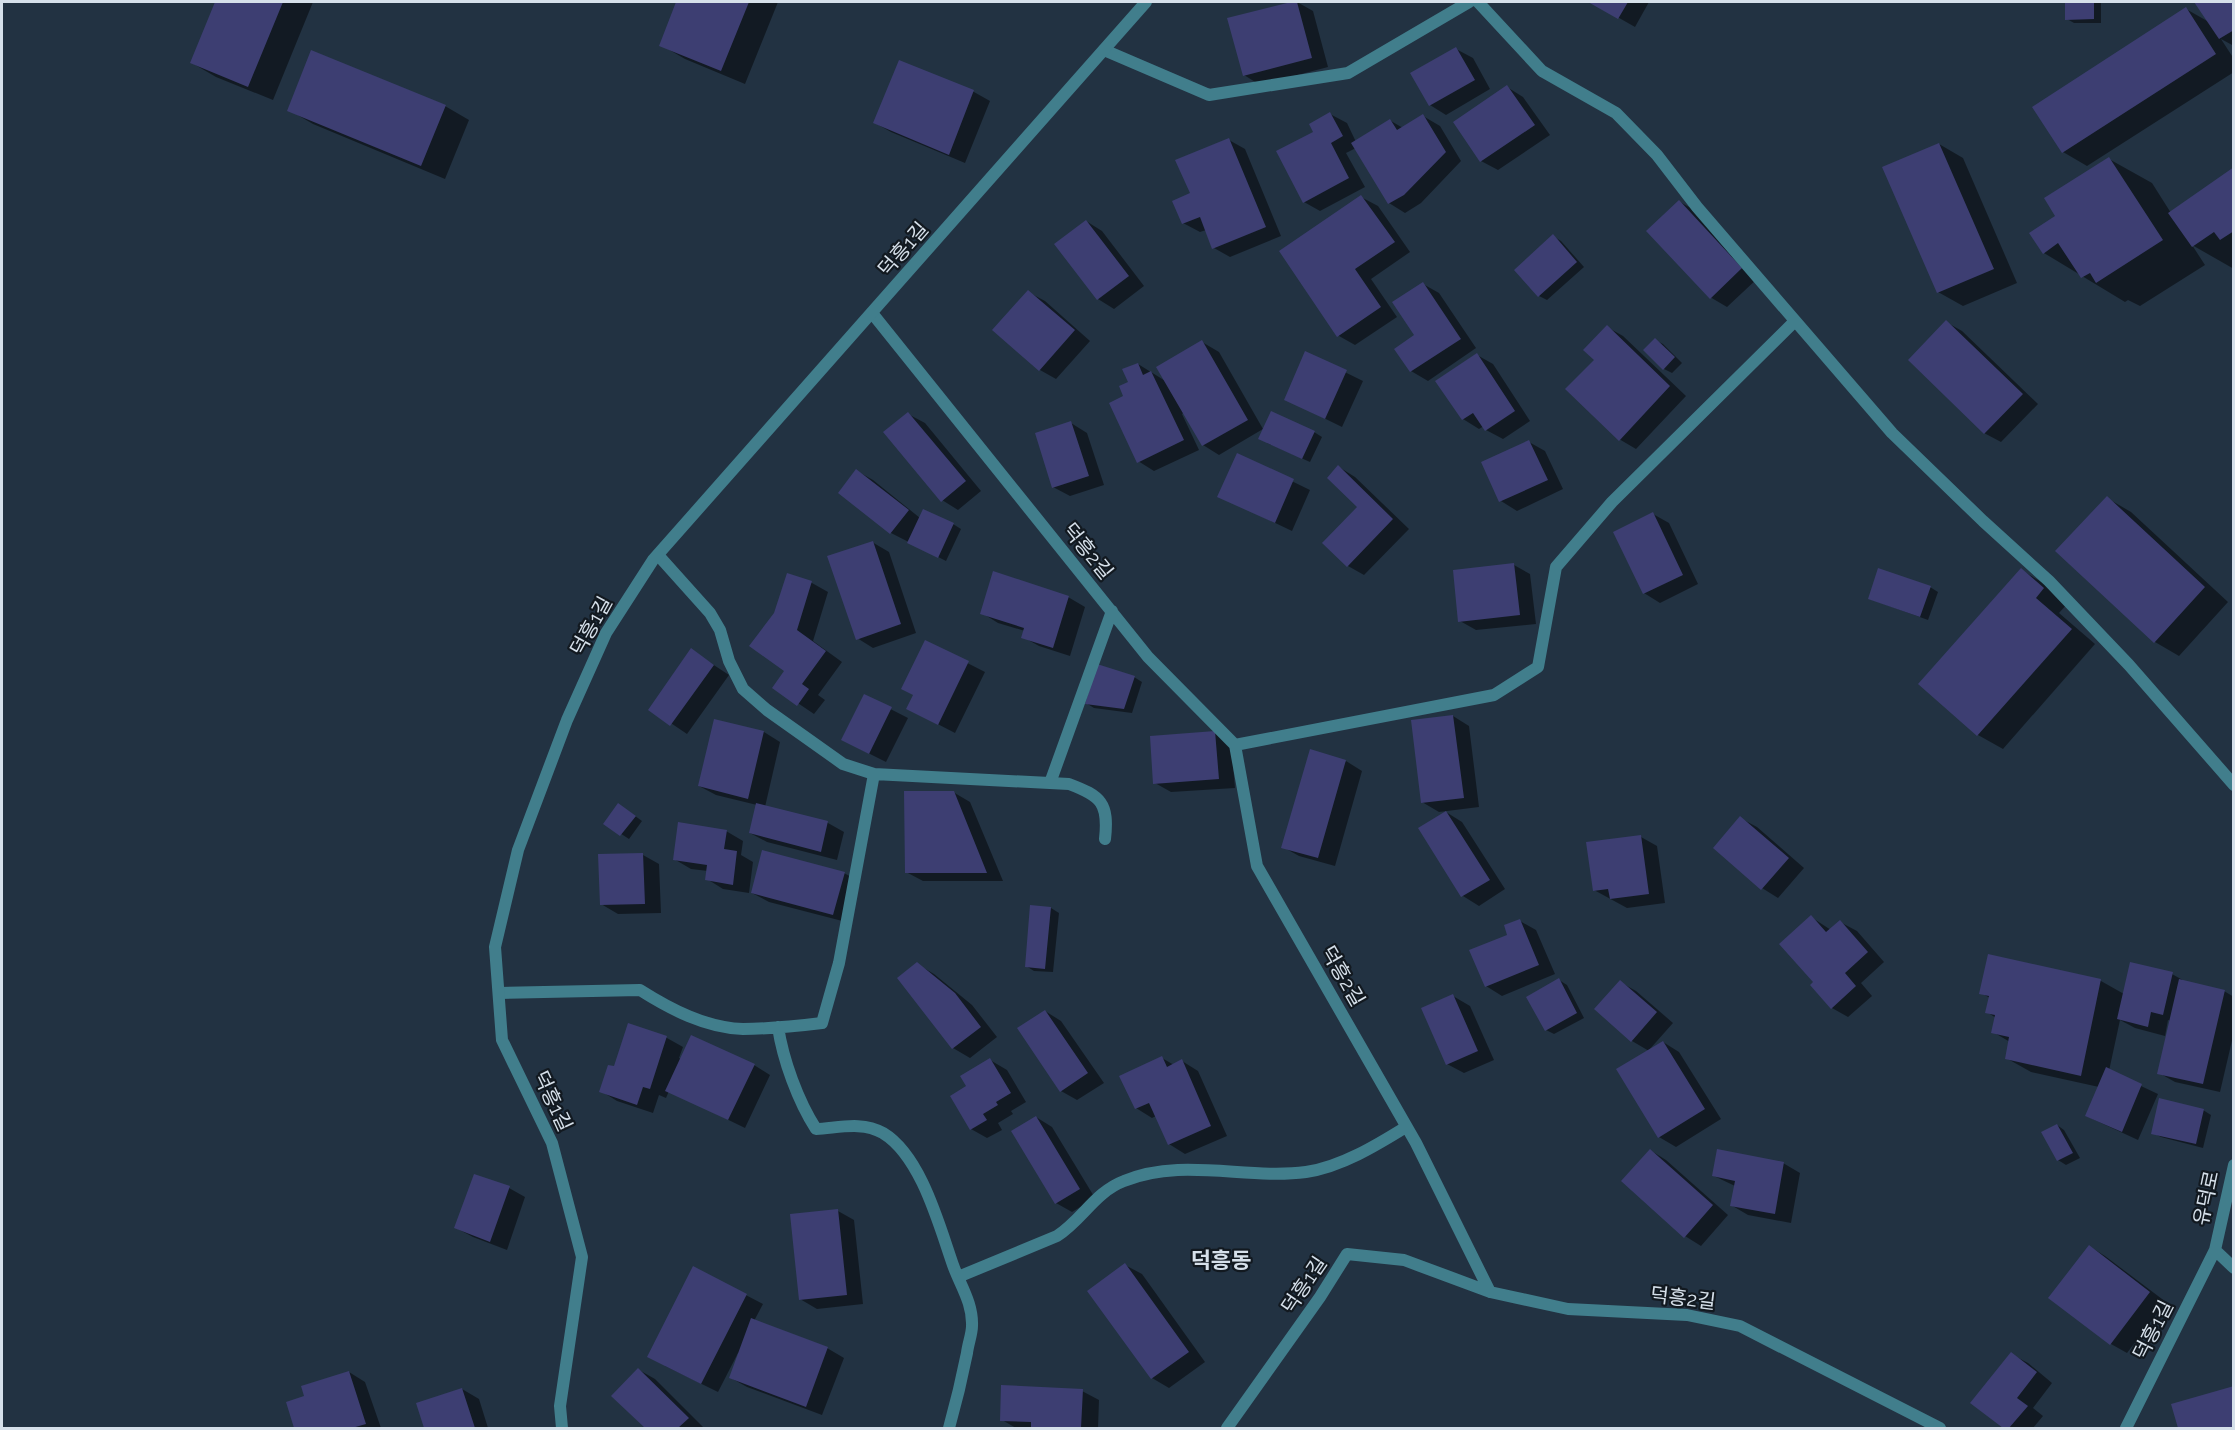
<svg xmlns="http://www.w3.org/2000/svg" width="2235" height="1430" viewBox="0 0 2235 1430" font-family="Raleway,'Noto Sans KR',sans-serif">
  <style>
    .shadow { fill: #0007 }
    .building { fill: #3d3e72 }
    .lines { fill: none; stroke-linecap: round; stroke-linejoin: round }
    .service { stroke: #417e8c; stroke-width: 12 }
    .minor { stroke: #417e8c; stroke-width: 12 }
    .labels { text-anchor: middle; stroke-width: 4.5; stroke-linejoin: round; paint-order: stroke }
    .street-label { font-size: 20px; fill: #d6e0ea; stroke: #121920 }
    .quarter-label { font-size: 22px; font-weight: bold; fill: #d6e0ea; stroke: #121920 }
  </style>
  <rect width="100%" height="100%" fill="#223242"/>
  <path class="shadow" d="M216,2H313L273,100L216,77L192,63Z
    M678,2H778L745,84L685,59L661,45Z
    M1297,2L1313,11L1328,67L1260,85L1244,75L1229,19Z
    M1591,2H1649L1635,27Z
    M2066,2H2101V23H2074L2067,19Z
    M2196,2H2234V46L2221,39L2234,59V72L2087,166L2063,152L2186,9L2209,22Z
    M1456,49L1473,58L1490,89L1446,115L1430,105Z
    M900,62L974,92L990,101L965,163L891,132L875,123Z
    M1507,87L1523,97L1550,135L1498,170L1481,161Z
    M445,106L469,120L445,179L313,124L289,110Z
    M1330,114L1347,123L1356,142L1391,121L1403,128L1423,116L1440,126L1461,161L1421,203L1405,213L1389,203L1356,148L1346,153L1365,187L1320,211L1304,202L1315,133Z
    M1229,140L1245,149L1281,236L1230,257L1214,248L1206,230L1200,232L1183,223L1192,194Z
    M1939,144L1963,158L2017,283L1963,306L1938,292Z
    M2109,159L2152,183L2171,213L2234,169V269L2192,245L2205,265L2140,306L2128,300L2125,302L2044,253L2057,216Z
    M1361,197L1378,206L1410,252L1371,279L1397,317L1355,345L1339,336Z
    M1680,202L1696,211L1758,278L1727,307L1710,297Z
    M1086,221L1102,231L1144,286L1114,309L1098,299Z
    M1553,236L1561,241L1584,267L1547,300L1539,296Z
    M1423,284L1439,293L1476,348L1428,381L1411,371L1396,349L1416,336Z
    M1028,292L1045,301L1090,341L1056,379L1040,370Z
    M1946,322L1962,331L2038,404L2001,442L1984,433Z
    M1607,327L1623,336L1686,396L1636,449L1619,439L1596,360Z
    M1655,340L1663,344L1682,363L1672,373L1664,369Z
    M1202,342L1219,352L1263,429L1219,455L1203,445L1184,412L1182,414L1199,450L1154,471L1138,461L1125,397L1130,382L1138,364L1167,382Z
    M1306,353L1363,381L1342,427L1285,399Z
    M1477,355L1493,364L1530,421L1503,439L1486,430L1484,426L1479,429L1463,419Z
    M908,414L925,423L981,491L958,510L942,500Z
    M1071,423L1087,433L1104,485L1070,496L1053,487Z
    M1314,432L1322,437L1310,462L1267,443Z
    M1529,442L1545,451L1563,489L1517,511L1501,501Z
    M1238,455L1310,490L1292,531L1219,496Z
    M1339,467L1355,477L1409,529L1364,575L1348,566L1359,507Z
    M857,471L873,480L920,518L953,524L961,529L946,561L891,533L840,492Z
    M2107,498L2131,512L2228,602L2179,656L2155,642Z
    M1653,514L1669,523L1698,584L1660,603L1644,593Z
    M872,542L889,552L916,633L873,648L857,638Z
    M1514,565L1530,574L1536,624L1476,630L1460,621Z
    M2021,570L2045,584L2068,603L2059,613L2095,644L2003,749L1978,735L1921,684Z
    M788,575L812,583L828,592L813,641L842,662L818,695L825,700L814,714L774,687L786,671L775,613Z
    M1930,587L1938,592L1928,620L1870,599Z
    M1068,597L1085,607L1070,656L1039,646L1023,637L1025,631L998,623L982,613Z
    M926,642L985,672L955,733L924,717L914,695Z
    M691,650L729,675L687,734L650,709Z
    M1134,677L1142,682L1132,713L1094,708L1086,703Z
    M865,696L908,718L886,762L860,749Z
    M1453,716L1469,726L1479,807L1439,812L1422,802Z
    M715,721L764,732L780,742L765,807L828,823L844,832L837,860L767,842L750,833L757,805L716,795L699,786Z
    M1215,733L1231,742L1235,788L1171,792L1155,783Z
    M1346,761L1362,771L1335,866L1299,856L1283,847Z
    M953,792L970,802L1003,881H923L906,872Z
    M627,810L642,821L629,839L606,824Z
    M1446,812L1462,822L1505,889L1479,906L1463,896L1420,829Z
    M1740,818L1757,827L1804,868L1778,898L1762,888Z
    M726,831L743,841L741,855L753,862L749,893L723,889L707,879L708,871L691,869L674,859Z
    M1641,837L1657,846L1665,903L1627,908L1594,890Z
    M643,855L659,864L661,913L618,914L601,904Z
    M844,873L860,882L850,923L769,902L752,893Z
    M1051,908L1059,913L1053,972L1034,971L1026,966Z
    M1811,917L1831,930L1840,922L1857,931L1884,962L1861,983L1872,996L1848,1017L1832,1008L1815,982Z
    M1520,921L1536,930L1555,974L1502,996L1486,986L1509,935Z
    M1989,956L2101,981L2124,994L2172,974L2188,983L2224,991L2234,997V1032L2220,1092L2175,1082L2159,1073L2171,1021L2168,1020L2165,1036L2135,1028L2120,1020L2109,1071L2158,1094L2138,1140L2086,1116L2099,1087L2031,1072L2006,1058L2010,1042L1993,1032L1996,1018L1987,1012L1990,998L1981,993Z
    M917,964L934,974L972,1005L997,1037L970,1058L953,1048Z
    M1559,980L1567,985L1584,1018L1554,1034L1546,1030Z
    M1620,982L1636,991L1673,1023L1649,1050L1663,1042L1679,1052L1721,1119L1676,1147L1659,1137L1649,1051L1632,1041L1596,1009Z
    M1453,996L1470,1006L1494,1060L1464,1073L1447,1064Z
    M1045,1011L1061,1021L1104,1083L1077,1100L1061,1091Z
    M629,1025L667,1038L683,1047L679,1058L681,1059L754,1065L770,1075L745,1128L669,1091L666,1098L659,1095L653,1113L617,1101L601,1091L615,1068Z
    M1162,1058L1174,1065L1182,1061L1198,1071L1227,1136L1185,1154L1169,1144L1156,1116L1152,1118L1136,1108Z
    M990,1060L1007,1070L1026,1102L1011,1111L1013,1114L998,1123L1002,1130L987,1138L971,1129L968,1087Z
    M2203,1110L2211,1115L2203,1148L2161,1137L2153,1133Z
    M1036,1117L1052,1127L1095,1198L1072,1212L1056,1203Z
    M2057,1125L2064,1130L2080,1158L2066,1165L2058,1160Z
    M1650,1150L1666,1160L1728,1215L1701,1246L1685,1236Z
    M1783,1163L1800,1173L1791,1223L1748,1215L1731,1205L1735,1186L1714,1176Z
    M509,1188L525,1197L507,1250L473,1237L456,1228Z
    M838,1211L854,1220L863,1304L817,1309L800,1299Z
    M2089,1246L2105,1256L2166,1302L2127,1353L2111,1344Z
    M1125,1265L1142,1274L1205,1362L1169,1388L1152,1378L1089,1291Z
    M694,1268L763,1304L754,1321L827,1348L844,1358L822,1415L747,1387L731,1378L740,1354L738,1353L718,1392L665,1366Z
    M2011,1354L2028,1363L2052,1383L2033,1408L2043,1416L2033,1428H2005L1972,1403Z
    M639,1370L655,1379L704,1428H646L613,1396Z
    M349,1372L365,1382L381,1428H296L288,1403L306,1397Z
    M2234,1387V1428H2180L2173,1405Z
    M462,1389L479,1399L488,1428H426L418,1404Z
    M1082,1391L1099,1400L1098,1428H1016L1002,1420Z"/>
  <path class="building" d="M215,2H283L248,87L190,63Z
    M676,2H749L721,71L659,46Z
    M1291,2H1297L1312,58L1243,76L1227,18Z
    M1588,2H1628L1618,19Z
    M2065,2H2094V19L2065,20Z
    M2194,2H2234V30L2219,39Z
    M2186,7L2216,54L2062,153L2032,107Z
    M1456,47L1475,80L1429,106L1410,73Z
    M311,50L446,105L421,166L287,111Z
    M899,60L974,90L949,155L873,123Z
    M1507,85L1535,125L1480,162L1453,122Z
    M1330,112L1343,136L1331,143L1349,178L1303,203L1276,151L1313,132L1309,124Z
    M1423,114L1446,152L1404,195L1388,204L1351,143L1390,119L1397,130Z
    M1229,138L1266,227L1212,249L1200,217L1182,224L1172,201L1190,193L1175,160Z
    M1939,143L1994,269L1937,293L1882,167Z
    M2109,157L2163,240L2096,283L2090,273L2081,278L2058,243L2043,254L2029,233L2055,216L2044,198Z
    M2234,167V231L2220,240L2214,232L2192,247L2168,213Z
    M1361,195L1395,242L1355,269L1381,307L1337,337L1279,251Z
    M1679,200L1742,268L1710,299L1646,231Z
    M1086,220L1129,276L1097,300L1054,244Z
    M1553,234L1577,262L1538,297L1514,270Z
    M1423,282L1461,339L1410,372L1394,349L1414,335L1392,302Z
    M1028,290L1075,330L1039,371L992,330Z
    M1946,320L2023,394L1984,434L1908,360Z
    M1607,325L1670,386L1619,441L1565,389L1594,360L1583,350Z
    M1655,338L1675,357L1663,370L1643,350Z
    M1202,340L1248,420L1202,446L1156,367Z
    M1305,351L1347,370L1325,419L1284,400Z
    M1477,353L1515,411L1485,431L1473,413L1462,420L1435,381Z
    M1138,363L1143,375L1151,371L1184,440L1137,463L1109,403L1123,396L1119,386L1128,382L1122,369Z
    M1271,411L1315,431L1302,459L1258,439Z
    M908,412L966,481L941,502L883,432Z
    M1071,421L1089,476L1052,488L1035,433Z
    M1529,440L1548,480L1499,502L1481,462Z
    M1237,453L1294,479L1275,523L1217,497Z
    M1338,465L1393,519L1347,567L1322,543L1357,507L1327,478Z
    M856,469L909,510L890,534L838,493Z
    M2107,496L2205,587L2154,643L2055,551Z
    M923,509L954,523L938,558L907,543Z
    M1653,512L1683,575L1643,594L1613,532Z
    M873,541L901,624L856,640L827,556Z
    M1514,563L1520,615L1458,622L1453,570Z
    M1878,568L1931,586L1920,617L1868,599Z
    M2021,568L2044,588L2036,598L2072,629L1977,736L1918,684Z
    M993,571L1069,596L1053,648L1021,638L1024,628L980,614Z
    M787,573L812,581L797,630L826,651L802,684L809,689L797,706L772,688L784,671L749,646L774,613Z
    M925,640L969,661L938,725L906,709L913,695L901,689Z
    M691,648L714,665L670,726L648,710Z
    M1097,664L1135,676L1124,709L1085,704Z
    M864,694L892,707L869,754L841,740Z
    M1453,715L1464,798L1421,803L1411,720Z
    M714,719L764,731L748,799L698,786Z
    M1215,731L1219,779L1153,784L1150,736Z
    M1310,749L1346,760L1318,858L1281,848Z
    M904,791H954L987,873H905Z
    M618,803L636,816L620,836L603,824Z
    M756,803L828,821L821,852L749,833Z
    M1446,811L1490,880L1461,897L1418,828Z
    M1740,816L1789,858L1761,890L1713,848Z
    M678,822L727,830L724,849L737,851L733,885L705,880L707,865L673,860Z
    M1641,835L1649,894L1610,899L1608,889L1593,891L1586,842Z
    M762,850L845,872L833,915L751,893Z
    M643,853L645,904L600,905L598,854Z
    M1030,905L1051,907L1045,969L1025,967Z
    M1811,915L1826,932L1840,920L1868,952L1845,973L1856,986L1831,1009L1810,985L1813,982L1779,944Z
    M1520,919L1539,965L1485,987L1469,950L1507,935L1504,925Z
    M1988,954L2101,979L2081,1076L2005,1059L2009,1037L1991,1033L1995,1015L1985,1013L1989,996L1979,994Z
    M917,962L955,993L981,1027L952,1049L897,978Z
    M2130,962L2173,972L2163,1015L2151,1012L2148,1027L2117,1019Z
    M1559,978L1577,1013L1545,1031L1526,997Z
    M2179,979L2225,990L2203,1084L2157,1074Z
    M1620,980L1657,1012L1631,1042L1594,1009Z
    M1453,994L1478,1051L1446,1065L1421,1008Z
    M1045,1010L1088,1073L1060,1092L1017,1028Z
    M628,1023L667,1036L650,1089L643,1087L637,1105L599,1092L608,1065L614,1066Z
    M691,1035L755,1064L728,1120L665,1091Z
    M1663,1041L1705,1109L1658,1138L1616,1069Z
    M1162,1056L1167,1067L1182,1059L1211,1126L1168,1145L1149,1103L1135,1109L1119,1076Z
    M990,1058L1011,1093L996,1102L998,1105L983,1114L987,1120L970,1130L950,1096L966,1086L960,1076Z
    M2106,1067L2142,1084L2122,1132L2085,1116Z
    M2159,1098L2204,1109L2196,1144L2151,1134Z
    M1036,1116L1080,1189L1055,1204L1011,1131Z
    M2057,1124L2073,1153L2057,1161L2041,1132Z
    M1650,1149L1713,1205L1684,1238L1621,1181Z
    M1717,1149L1784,1162L1775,1214L1730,1206L1735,1181L1712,1176Z
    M474,1174L510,1186L490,1242L454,1228Z
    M838,1209L847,1295L799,1300L790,1214Z
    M2089,1245L2150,1292L2110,1345L2048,1298Z
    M1125,1263L1189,1352L1151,1379L1087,1291Z
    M693,1266L747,1294L701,1384L647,1357Z
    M751,1318L828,1347L806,1407L729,1378Z
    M2011,1352L2037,1372L2017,1398L2028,1406L2009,1428H2003L1970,1403Z
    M638,1368L689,1418L678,1428H645L611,1396Z
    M349,1371L366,1424L352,1428H294L286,1402L304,1396L301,1386Z
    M1001,1385L1083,1389L1081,1428H1031V1422L1000,1421Z
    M2234,1386V1428H2178L2171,1404Z
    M462,1388L475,1428H424L416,1403Z"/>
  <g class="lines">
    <path class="service" d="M1478,2L1542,71L1616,113L1657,155L1697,207L1892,433L1983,521L2049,581L2129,665L2234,785
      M1104,50L1209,95L1348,73L1469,2
      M872,313L1148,657L1235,745L1257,866L1416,1143L1490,1292
      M658,555L710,613L720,630L729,661L743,689L767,710L843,764L874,774L1069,784C1101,796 1109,803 1105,839
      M1235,745L1494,695L1538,667L1556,567L1612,502L1795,321
      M1050,783L1112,611
      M499,993L640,990C670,1009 706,1028 743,1029C769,1029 796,1026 822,1023L839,963L874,774
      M778,1027C783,1060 798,1101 816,1129C838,1128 862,1121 883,1133C921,1156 939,1225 953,1265C960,1285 973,1303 972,1326C972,1334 968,1344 967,1353C962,1378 956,1403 949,1428
      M958,1277L1057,1236C1082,1220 1095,1192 1124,1181C1182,1157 1246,1180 1306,1172C1341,1167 1377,1145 1406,1127
      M1227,1428L1320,1297L1347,1254L1404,1260L1490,1292L1568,1309L1687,1315L1740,1326L1940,1428"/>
    <path class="minor" d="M2215,1250L2234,1268
      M562,1428L560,1406L582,1257L552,1143L502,1040L495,947L518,850L567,720L606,633L653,560L1146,2
      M2126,1428L2215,1250L2234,1165"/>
  </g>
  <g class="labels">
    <g class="street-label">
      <text transform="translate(903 249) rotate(-49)" y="7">덕흥1길</text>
      <text transform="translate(1088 551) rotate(51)" y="7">덕흥2길</text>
      <text transform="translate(591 626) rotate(-61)" y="7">덕흥1길</text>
      <text transform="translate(1343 976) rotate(60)" y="7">덕흥2길</text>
      <text transform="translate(553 1101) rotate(65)" y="7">덕흥1길</text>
      <text transform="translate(2206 1198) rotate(-78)" y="7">유덕로</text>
      <text transform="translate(1304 1285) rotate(-56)" y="7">덕흥1길</text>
      <text transform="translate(1683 1298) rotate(7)" y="7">덕흥2길</text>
      <text transform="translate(2153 1330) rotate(-63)" y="7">덕흥1길</text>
    </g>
    <g class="quarter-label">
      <text x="1221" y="1268">덕흥동</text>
    </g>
  </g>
  <rect width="2235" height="1430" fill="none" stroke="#d6e0ea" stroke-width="6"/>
</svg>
